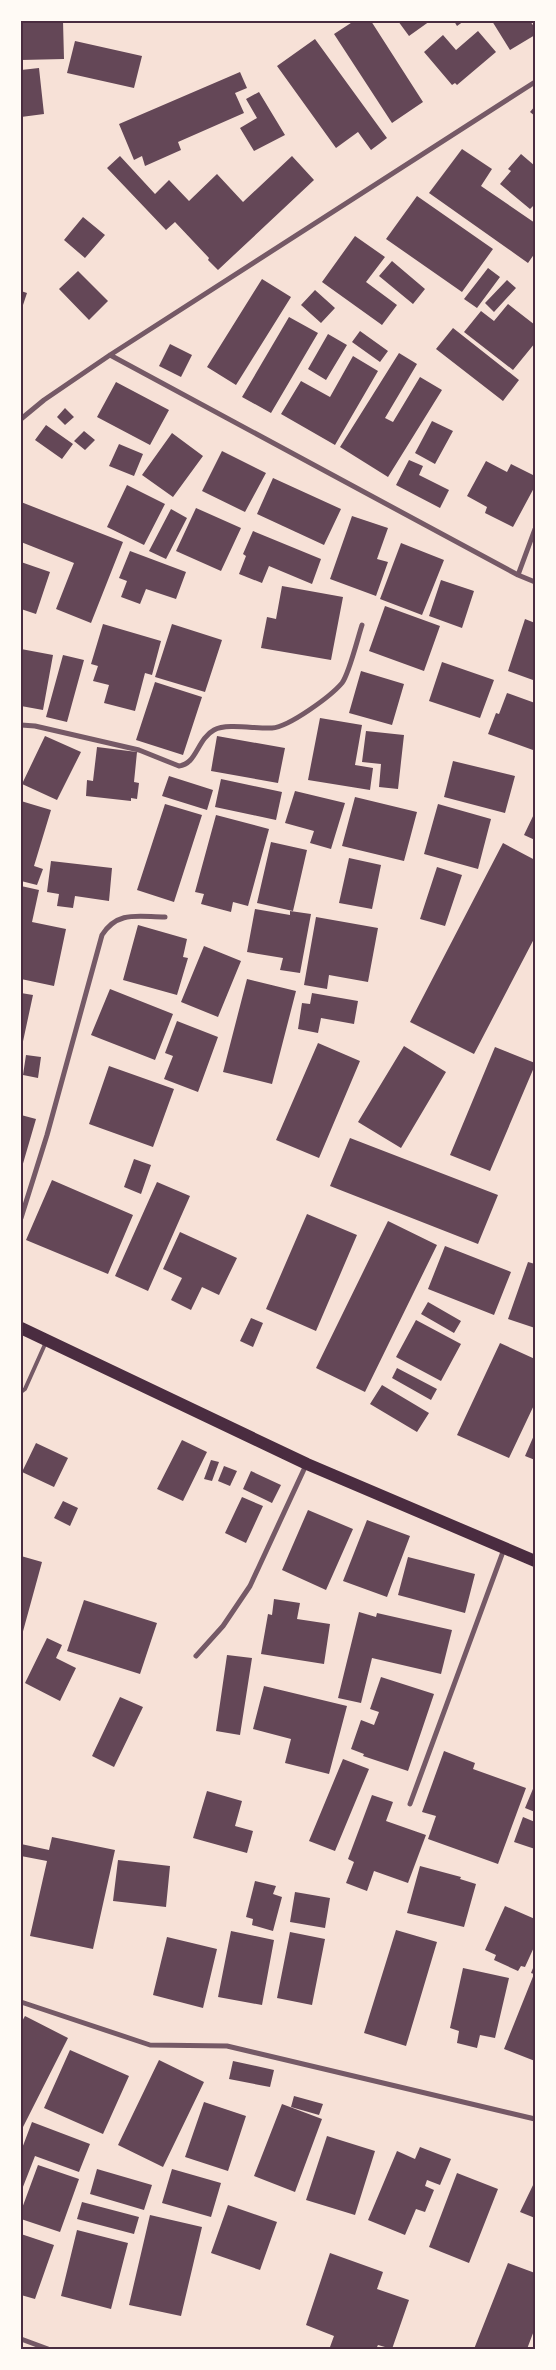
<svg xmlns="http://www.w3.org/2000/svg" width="556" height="2370" viewBox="0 0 556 2370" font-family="'DejaVu Sans',sans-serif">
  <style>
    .building { fill: #644757 }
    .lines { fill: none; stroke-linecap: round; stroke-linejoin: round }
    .service { stroke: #755966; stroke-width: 4 }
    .minor { stroke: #755966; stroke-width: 5 }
    .primary { stroke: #4a2c40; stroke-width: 12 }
    .neatline { fill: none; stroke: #4a2c40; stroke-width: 2 }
  </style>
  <rect width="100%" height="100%" fill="#f7e1d7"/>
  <path class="building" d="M21,21H63L64,59L21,60Z
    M354,21H371L423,102L392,123L334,34Z
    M398,21H430L409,36Z
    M454,21H464L457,26Z
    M492,21H530L535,28V35L510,50Z
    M478,31L496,52L457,85L455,83L452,85L424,52L443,35L456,50Z
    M315,39L387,138L371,150L358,132L336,148L277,66Z
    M75,41L142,56L134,88L67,73Z
    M39,68L44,114L21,117V70Z
    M240,72L247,88L235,93L244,113L178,142L181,150L145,166L142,156L134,160L119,124Z
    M259,92L285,135L254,151L240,128L257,118L246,99Z
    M535,106V116L530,112Z
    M462,149L492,169L481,186L535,223V253L528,263L429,193Z
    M521,154L535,166V204L530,209L500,184L511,171L508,169Z
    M120,156L155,194L169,180L189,201L217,174L243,202L292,156L314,180L218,270L208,260L209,258L175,222L166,230L107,168Z
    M417,196L493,249L462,292L386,239Z
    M83,217L105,235L85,258L64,240Z
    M355,236L385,257L366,282L397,305L382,325L322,282Z
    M392,261L425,289L413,304L379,276Z
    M488,268L500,277L477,308L464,299Z
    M78,271L108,301L89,320L59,289Z
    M262,279L291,297L236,385L207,367Z
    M507,280L516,288L494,312L485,303Z
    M315,290L335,308L321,323L301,305Z
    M21,291L27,293L22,308H21Z
    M508,304L535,325V343L513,370L464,332L481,311L494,321Z
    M289,317L318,333L271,413L242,397Z
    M453,328L519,380L503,401L436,349Z
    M360,331L388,351L380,362L352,342Z
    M328,334L347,345L326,380L308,369Z
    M170,344L192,355L181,377L159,366Z
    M399,353L417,364L385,418L393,422L420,377L442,390L388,477L340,447Z
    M353,356L378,371L335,445L281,414L301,381L330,397Z
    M116,382L169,410L150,445L97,417Z
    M65,408L74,417L65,425L57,417Z
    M432,421L453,431L435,464L415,453Z
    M46,425L73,444L62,459L35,440Z
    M84,431L95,440L85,450L74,441Z
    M172,433L203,456L173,497L142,475Z
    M119,444L143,454L134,476L109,466Z
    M222,451L266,473L245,512L202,491Z
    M409,460L423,466L419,475L449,490L440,508L396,485Z
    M486,461L507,472L511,464L535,476V486L513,527L485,513L487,507L467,496Z
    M273,478L341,509L324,545L257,514Z
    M127,485L165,504L144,545L107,527Z
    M21,502L123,542L91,623L56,609L74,563L21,542Z
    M196,508L241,528L221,571L176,551Z
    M171,509L187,518L166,559L149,551Z
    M352,516L388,528L377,559L388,562L376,596L330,579Z
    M253,531L321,559L312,584L269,566L262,583L239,574L246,556L243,554Z
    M401,543L444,560L422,615L380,599Z
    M130,551L186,572L176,599L146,589L140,604L121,597L127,581L119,578Z
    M21,562L50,572L36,614L21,609Z
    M441,580L474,591L462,628L429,616Z
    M282,586L343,597L331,660L261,648L267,617L276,619Z
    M385,606L440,626L424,671L369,651Z
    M525,619L535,623L533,680L508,671Z
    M103,624L161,641L152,675L145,673L135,711L104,703L109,685L93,681L98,666L91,664Z
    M172,624L222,640L205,692L155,677Z
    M21,649L53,655L43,710L21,706Z
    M63,655L84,660L67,722L46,717Z
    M442,662L494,680L480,718L429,701Z
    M361,671L404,684L392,725L349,713Z
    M155,682L202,697L183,755L136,740Z
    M507,693L535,703L533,750L488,734L496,713L499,714Z
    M320,718L362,725L355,765L373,768L370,790L308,780Z
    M366,731L404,735L398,789L379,787L381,764L362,762Z
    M45,736L81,752L57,800L22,784Z
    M217,736L285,748L278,783L211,771Z
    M97,747L137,752L134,782L139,783L137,799L131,798V801L86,796L87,780L93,781Z
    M453,761L515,776L505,813L444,797Z
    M169,776L213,790L207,810L162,796Z
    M221,779L282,792L276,820L215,807Z
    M295,791L345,803L331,849L310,843L314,831L285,823Z
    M355,797L417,812L404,861L342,846Z
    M21,801L51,810L34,866L43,869L37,885L21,881Z
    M165,804L202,815L174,902L137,890Z
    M438,804L491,819L478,869L424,854Z
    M535,812V840L524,835Z
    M216,815L269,829L248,906L233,902L231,912L201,904L204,894L195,892Z
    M271,842L307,850L293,911L257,903Z
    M503,843L535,860V937L474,1054L410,1022Z
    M349,858L381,865L372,909L339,903Z
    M51,861L112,868L109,901L75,896L73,908L57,906L59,894L47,892Z
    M437,867L462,875L445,926L420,919Z
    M21,886L39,890L32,922L66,929L54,986L21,979Z
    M255,909L290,915V911L311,914L300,973L280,970L283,958L247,952Z
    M316,917L378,928L368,982L329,975L327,989L304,985Z
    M138,925L187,939L183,957L188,958L177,995L123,980Z
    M204,946L241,961L218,1017L181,1002Z
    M247,979L296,991L272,1084L223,1072Z
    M110,989L173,1014L155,1060L91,1035Z
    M21,993L33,995L22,1046H21Z
    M312,993L358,1001L354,1024L321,1018L318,1033L298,1029L302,1003L310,1004Z
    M177,1021L218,1037L198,1092L164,1079L173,1056L165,1053Z
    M318,1043L360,1061L319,1158L276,1140Z
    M404,1046L446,1072L401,1148L358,1122Z
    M495,1047L535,1063V1065L490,1171L450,1155Z
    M26,1055L41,1057L38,1078L23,1075Z
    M109,1066L174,1089L153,1147L89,1124Z
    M21,1115L36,1119L22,1167H21Z
    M350,1138L498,1195L478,1244L330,1186Z
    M134,1159L151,1165L141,1194L124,1187Z
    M52,1180L133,1215L108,1274L26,1240Z
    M157,1182L190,1196L148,1291L115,1276Z
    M307,1214L357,1235L316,1331L266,1309Z
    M388,1221L437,1245L365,1392L316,1368Z
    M180,1232L237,1258L219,1295L202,1287L191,1310L171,1300L182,1278L163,1269Z
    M445,1246L511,1272L494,1315L428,1289Z
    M528,1262L535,1264V1328L508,1319Z
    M428,1302L461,1321L454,1333L421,1314Z
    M251,1318L263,1323L253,1347L240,1341Z
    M416,1320L461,1344L441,1381L396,1357Z
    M500,1343L535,1359V1403L509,1458L457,1435Z
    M397,1368L437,1389L431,1400L392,1378Z
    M382,1385L429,1413L417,1432L370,1404Z
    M535,1433V1460L525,1456Z
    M182,1440L207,1452L183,1501L157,1489Z
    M36,1443L68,1458L54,1487L22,1472Z
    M211,1460L219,1462L212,1481L204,1479Z
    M224,1466L237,1471L230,1486L218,1481Z
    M251,1471L281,1485L272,1503L243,1489Z
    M242,1497L263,1506L246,1543L225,1533Z
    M63,1501L78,1508L70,1526L54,1518Z
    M308,1510L353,1529L326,1590L282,1570Z
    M367,1520L410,1536L387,1597L343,1581Z
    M21,1556L42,1562L22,1635H21Z
    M408,1557L475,1574L465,1613L398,1595Z
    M274,1599L300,1603L297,1619L330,1624L324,1664L261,1654L268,1614L272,1615Z
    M84,1600L157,1623L140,1674L67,1651Z
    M359,1612L376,1617L377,1613L452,1630L441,1674L372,1658L361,1703L338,1698Z
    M47,1638L62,1645L56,1658L76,1668L60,1701L25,1683Z
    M227,1655L252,1658L240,1735L216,1731Z
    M381,1677L434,1694L408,1771L363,1756L364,1754L351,1749L361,1720L374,1725L379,1712L370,1709Z
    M264,1686L347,1706L329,1774L285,1763L291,1739L253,1729Z
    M120,1697L143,1707L114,1767L92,1756Z
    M444,1751L475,1763L473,1769L526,1788L498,1864L428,1839L436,1816L422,1812Z
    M343,1759L369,1769L335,1851L309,1841Z
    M535,1784V1812L525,1808Z
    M207,1791L242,1801L235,1826L253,1831L247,1853L193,1838Z
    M372,1795L393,1802L386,1821L426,1835L408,1883L374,1871L367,1891L346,1883L354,1862L348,1859Z
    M523,1817L535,1822V1849L514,1842Z
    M52,1837L115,1850L93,1949L30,1936L47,1861L21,1856V1844L49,1850Z
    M118,1860L170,1866L166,1907L113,1901Z
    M420,1866L461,1877L460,1879L476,1884L464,1927L407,1913Z
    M255,1881L276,1886L273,1894L282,1897L273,1931L252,1925L253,1919L246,1917Z
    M295,1892L330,1898L325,1928L290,1922Z
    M505,1906L535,1919V1945L525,1967L521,1966L518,1971L494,1960L496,1955L485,1950Z
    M396,1930L437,1942L406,2046L364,2033Z
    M231,1931L274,1940L262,2005L218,1997Z
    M290,1932L325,1939L312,2005L277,1998Z
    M167,1937L217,1949L203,2008L153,1995Z
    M535,1963V2061L504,2049L534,1974L531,1973Z
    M463,1968L509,1978L495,2038L480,2035L477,2048L457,2043L459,2031L450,2028Z
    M25,2016L68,2038L21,2131V2023Z
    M70,2050L129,2076L103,2134L44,2108Z
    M159,2060L204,2082L163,2167L118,2145Z
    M233,2061L274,2070L270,2087L229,2079Z
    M294,2096L323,2104L319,2115L291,2107Z
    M204,2102L246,2116L228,2171L185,2157Z
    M282,2104L322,2119L295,2192L254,2176Z
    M32,2122L90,2144L79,2172L35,2156L21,2192V2151Z
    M327,2136L375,2151L355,2215L306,2200Z
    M420,2147L451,2159L440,2185L427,2180L425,2186L434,2190L425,2212L416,2209L405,2235L368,2220L397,2151L415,2159Z
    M38,2165L79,2179L60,2232L21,2219V2211Z
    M97,2169L152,2185L144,2210L90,2194Z
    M172,2169L221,2183L211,2217L162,2203Z
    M457,2173L498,2189L469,2263L429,2247Z
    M535,2181V2218L520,2212Z
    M82,2202L139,2217L134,2234L77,2219Z
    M228,2205L277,2222L260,2270L211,2253Z
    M150,2215L202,2227L181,2316L129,2305Z
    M77,2230L128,2243L111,2309L61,2296Z
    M21,2234L54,2245L35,2299L21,2295Z
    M330,2253L383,2272L377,2289L409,2300L392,2349L378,2345L376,2349H336L330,2347L334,2336L306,2325Z
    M508,2263L535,2273V2328L527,2349H474Z"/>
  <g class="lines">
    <path class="service" d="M21,1392L25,1389L46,1342"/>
    <path class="minor" d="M110,355L518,575L535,582
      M21,419L44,400L110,355L535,82
      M518,575L535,529
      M21,725L35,726L139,750L179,766C197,764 197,739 214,730C227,723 256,729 272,728C289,727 331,696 342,683C349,674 358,637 362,625
      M21,1218L47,1135L102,935C118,910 139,917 165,917
      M196,1656L223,1626L250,1586L306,1465
      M410,1804L504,1549
      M21,2002L150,2045L227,2046L535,2119
      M21,2339L48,2349"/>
    <path class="primary" d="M21,1328L307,1464L535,1561"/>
  </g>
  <rect width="556" height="2370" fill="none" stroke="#fffaf5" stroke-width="45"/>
  <rect x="22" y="22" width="512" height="2326" class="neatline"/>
</svg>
